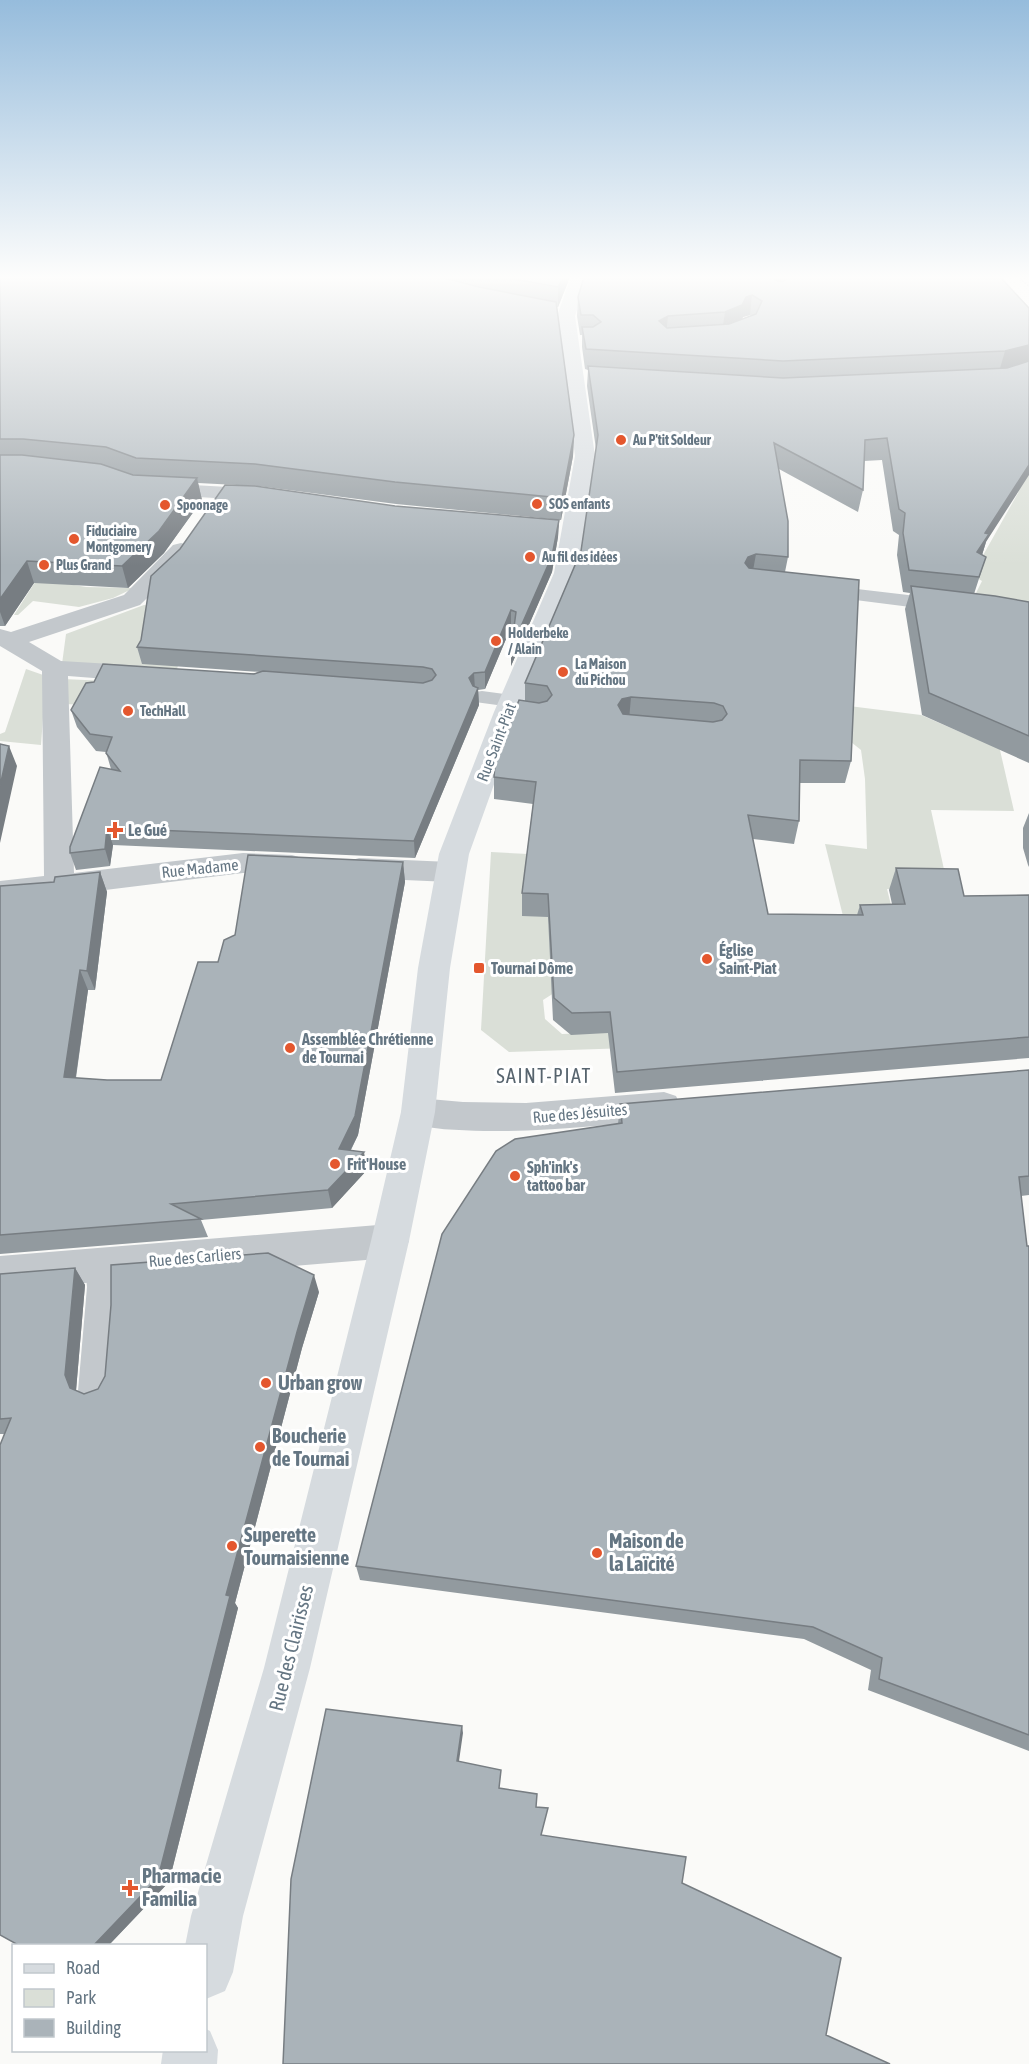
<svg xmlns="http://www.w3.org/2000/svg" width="1029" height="2064" viewBox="0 0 1029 2064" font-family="'Asap Condensed',sans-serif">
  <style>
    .green { fill: #dadfd7 }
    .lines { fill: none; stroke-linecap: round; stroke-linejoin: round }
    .path { stroke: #bbbfc2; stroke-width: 2; stroke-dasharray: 1.5 1.5; stroke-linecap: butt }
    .lane { fill: #c3c8cc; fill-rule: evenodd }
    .street { fill: #c3c8cc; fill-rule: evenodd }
    .secondary { fill: #d6dbdf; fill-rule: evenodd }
    .wall { fill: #929a9f; fill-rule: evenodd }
    .shaded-wall { fill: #777d82 }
    .building { fill: #aab3b9; stroke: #777d82; stroke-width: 1.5; fill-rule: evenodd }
    .poi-dot { fill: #e4572e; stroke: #fff; stroke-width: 2 }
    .labels { text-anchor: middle; stroke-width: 6; stroke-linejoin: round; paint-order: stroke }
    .far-poi-label { font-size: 14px; font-weight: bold; fill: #657683; stroke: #fff; text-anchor: start }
    .street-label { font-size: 16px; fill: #657683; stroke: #fff }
    .poi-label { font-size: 16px; font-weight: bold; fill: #657683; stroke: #fff; text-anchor: start }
    .quarter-label { font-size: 20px; letter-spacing: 1.5px; fill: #57646e; stroke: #fff }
    .near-poi-label { font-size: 20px; font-weight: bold; fill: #657683; stroke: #fff; text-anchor: start }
    .near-street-label { font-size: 20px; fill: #657683; stroke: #fff }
  </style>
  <rect width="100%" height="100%" fill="#fafaf8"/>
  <path class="green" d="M1029,439V612L971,603L982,581L972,575L1018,493Z
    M37,579L86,587L134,588L113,598L79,607L33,601L18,615H14Z
    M144,605L194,611L177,669L62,664L66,634Z
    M26,669L46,676L41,745L0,741V734L5,732Z
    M63,679L107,681L88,705L64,704Z
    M825,703L921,715L967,735L997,737L1014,811L931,810L945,874L915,890L887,889L896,925L846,928L825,844L867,849L865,779L861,750L851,742Z
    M491,852L528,854L598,873L565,986L543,1000L545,1019L562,1034L618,1032L629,1048L509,1052L481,1030Z"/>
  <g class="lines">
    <path class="path" d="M1018,277L1029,286"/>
    <path class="lane" d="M823,585L942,599L949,601L952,605L949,609L942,611L816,595L813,591L816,587Z
      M482,691L519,696L523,701L519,706L512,707L475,702L471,697L475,692Z
      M101,1251L112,1255C126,1286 114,1356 112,1391L107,1402L95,1407L83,1402L78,1391L87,1287L85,1265L90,1255Z"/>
    <path class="street" d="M156,483L266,489L274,490L277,495L274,500L266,501L148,494L145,489L148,484Z
      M181,543L189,545L192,550L182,564L140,605L29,642L61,661L145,666L154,669L158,674L154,679L145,682L68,676L74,873L243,853L292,855L302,858L307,865L302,872L292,875L243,873L0,903V881L44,876L42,671L0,646V629L11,632L124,595L173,545Z
      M359,858L450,862L460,865L465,872L460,879L450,882L359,878L349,875L344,868L349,861Z
      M664,1092L676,1096L681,1106L676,1116L664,1120C604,1125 544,1132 484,1131C458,1130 430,1130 406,1122L401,1112L406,1102L418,1098L463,1102L526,1103Z
      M390,1224L403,1229L409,1241L403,1253L390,1258L0,1290V1256Z"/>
    <path class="secondary" d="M571,277H587L575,316L595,456L578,573L520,712L469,854L450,968L435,1112L409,1241L310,1668L243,1916L233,1972L225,1991L206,1999V1946H185L191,1916L264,1668L371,1241L401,1112L418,968L439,854L494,712L554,573L575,456L557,316Z
      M206,2029L210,2031L218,2050L217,2064H161L163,2050H206Z"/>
  </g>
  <path class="wall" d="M0,277H570L558,307H557L574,435L573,456L561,520L396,504L258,486L198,483L202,500L164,553L128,588L34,583L5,626H0Z
    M584,277H1000L1029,308L986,542L982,555L986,557L974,594L1029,602V763L922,715L905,609L910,593L903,592L897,555L899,535L893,531L882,460L864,461L863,490L858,512L779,469L788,557L785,572L851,761L845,783H800L799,821L794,844L753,839L768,914L857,915L860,905L892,904L889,890L896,868L964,896L1029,895V1058L615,1093L608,1033L571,1035L553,1020L548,917L522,916V893L533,804L494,799V777L525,701V683L581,551L596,449L587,386L588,370L585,369L582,347V335H580L577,316L578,297ZM750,315L751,316L742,319L743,317Z
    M395,506L559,520L558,537L552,572L511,666L514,628L511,627L485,689L478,690L479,705L415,858L113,845L110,866L76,870L70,853L111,769L106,752L96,751L77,727L71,710L260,672L142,664L137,647Z
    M1029,813V867L1028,865L1023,848V828Z
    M403,862L405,882L358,1135L351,1150L367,1170L332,1208L201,1220L208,1237L0,1254V886L54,882L100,872L107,892L95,990H88L76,1078L107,1080H161L218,962Z
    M1029,1070V1195L1021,1196L1027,1246H1029V1751L868,1690L871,1670L804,1639L360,1580L356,1566L618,1124L620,1104Z
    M75,1268L85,1285L76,1390L84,1394L98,1389L319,1292L302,1348L235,1603L238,1608L169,1882L108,1946H20L5,1434H0V1274Z"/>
  <path class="shaded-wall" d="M563,277H570L558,307V287Z
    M752,295L750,315L743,317L739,324L722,332L725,312L746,297Z
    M668,316L666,336L659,321Z
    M1029,345V364L999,372L1005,351Z
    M574,435L573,456L561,520L562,498Z
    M1029,465V475L986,542L982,555L977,552L985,533Z
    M197,478L202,500L164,553L128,588L122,566Z
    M559,520L558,537L552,572L511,666V649Z
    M756,554L752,576L745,563L748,557Z
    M27,561L34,583L5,626L0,612V599Z
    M511,610V627L485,689V672Z
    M474,673L475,690L469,678Z
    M478,688L479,705L415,858L414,841Z
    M631,697L629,720L620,722L618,705L622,699Z
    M9,746L17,766L0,843V786Z
    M107,828L113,845L110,866L105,849Z
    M403,862L405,882L358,1135L342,1167L339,1149Z
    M100,872L107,892L95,990L87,971Z
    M80,970L88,990L73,1096L64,1077Z
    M364,1152L367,1170L332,1208L328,1190Z
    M75,1268L85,1285L76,1391L70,1388L65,1375Z
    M314,1275L319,1292L302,1348L235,1603L238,1608L169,1882L108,1946H93L226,1595L297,1332Z
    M462,1726L463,1733L458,1768L457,1761Z"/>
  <path class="building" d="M0,277H441L479,287L556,302L574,435L562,498L395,482L255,464L136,458L106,447L23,439H0Z
    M503,277H563L558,287Z
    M584,277H773L775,280L782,282L791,277H1000L1029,308V345L1005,351L783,361L586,349L582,327H593L601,322L593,315H581L578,297ZM752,295L762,301L756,314L729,324L667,328L659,321L668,316L725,312L742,305L746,297Z
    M1029,361V465L985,533L989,534L977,552L986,557L979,577L909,570L903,533L905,513L899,509L887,438L865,440L863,490L774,443L788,521V557L756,554L748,557L745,563L749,568L859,580L851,761L800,760L799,821L748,815L768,914L863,915L860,905L905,904L896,868L958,869L964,896L1029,895V1037L617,1072L610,1012L572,1013L554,998L548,894L522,893L536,782L494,777L495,764L519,700L539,703L547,701L552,695L547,686L525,683L581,551L598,435L588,366L783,378L1007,368ZM631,697L714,703L723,706L727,714L722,720L713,722L623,714L618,705L622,699Z
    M0,455H22L101,464L133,475L197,478L159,531L122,566L27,561L0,599Z
    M225,485L255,486L395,506L559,520L552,556L511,649L516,612L511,610L485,672L474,673L469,678L473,686L478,688L414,841L107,828L105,849L70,853V847L100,767L120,771L106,753L112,737L90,734L71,710L86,683L94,682L103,664L254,674L263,671L423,683L432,680L436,675L432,669L423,667L137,647L141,640L151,576L180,549Z
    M911,586L995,596L1029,602V736L929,693Z
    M0,744L9,746L0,786Z
    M248,855L403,862L355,1116L339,1149L364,1152L328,1190L171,1204L201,1219L0,1235V886L54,882L55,877L100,872L87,971L80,970L64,1077L107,1080H161L198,962H218L224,940L235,935Z
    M1029,1070V1176L1019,1177L1027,1246H1029V1735L879,1679L882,1658L813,1627L356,1566L442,1234L496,1151L515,1139L622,1123L620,1104Z
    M268,1253L314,1275L297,1332L226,1595L230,1596L158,1878L93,1946H20L0,1935V1445L11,1418L0,1419V1274L75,1268L65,1375L70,1388L84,1394L98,1389L105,1376L111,1305V1265Z
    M326,1709L462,1726L457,1761L501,1770L499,1788L537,1794L536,1807L548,1808L541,1835L686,1857L682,1883L841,1958L826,2035L890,2064H283L291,1879Z"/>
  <linearGradient id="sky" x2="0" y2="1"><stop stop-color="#96bcdc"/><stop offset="0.49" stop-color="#fdfdfc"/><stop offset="1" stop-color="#fdfdfc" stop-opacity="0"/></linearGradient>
  <rect width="1029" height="566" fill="url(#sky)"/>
  <g class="poi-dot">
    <circle cx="621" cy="440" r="6"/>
    <circle cx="537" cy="504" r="6"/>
    <circle cx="165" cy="505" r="6"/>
    <circle cx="74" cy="539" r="6"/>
    <circle cx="530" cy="557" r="6"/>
    <circle cx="44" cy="565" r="6"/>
    <circle cx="496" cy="641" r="6"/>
    <circle cx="563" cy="672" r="6"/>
    <circle cx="128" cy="711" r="6"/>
    <path d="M112 821h6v6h6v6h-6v6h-6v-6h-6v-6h6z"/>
    <circle cx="707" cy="959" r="6"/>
    <rect x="473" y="962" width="12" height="12" rx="3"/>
    <circle cx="290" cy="1048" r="6"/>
    <circle cx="335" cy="1164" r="6"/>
    <circle cx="515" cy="1176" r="6"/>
    <circle cx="266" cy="1383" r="6"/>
    <circle cx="260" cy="1447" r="6"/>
    <circle cx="232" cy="1546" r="6"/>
    <circle cx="597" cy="1553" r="6"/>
    <path d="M127 1879h6v6h6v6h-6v6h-6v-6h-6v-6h6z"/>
  </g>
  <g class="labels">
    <g class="far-poi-label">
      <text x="633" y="445">Au P'tit Soldeur</text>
      <text x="549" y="509">SOS enfants</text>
      <text x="177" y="510">Spoonage</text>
      <text x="86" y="536">Fiduciaire<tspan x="86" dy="16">Montgomery</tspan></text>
      <text x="542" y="562">Au fil des idées</text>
      <text x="56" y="570">Plus Grand</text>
      <text x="508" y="638">Holderbeke<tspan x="508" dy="16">/ Alain</tspan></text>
      <text x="575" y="669">La Maison<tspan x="575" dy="16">du Pichou</tspan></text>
      <text x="140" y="716">TechHall</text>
    </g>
    <g class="street-label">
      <text transform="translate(496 742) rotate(-69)" y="6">Rue Saint-Piat</text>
      <text transform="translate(200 868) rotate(-6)" y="6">Rue Madame</text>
      <text transform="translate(580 1113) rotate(-5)" y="6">Rue des Jésuites</text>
      <text transform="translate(195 1257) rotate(-5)" y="6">Rue des Carliers</text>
    </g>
    <g class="poi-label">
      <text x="128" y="836">Le Gué</text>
      <text x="719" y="956">Église<tspan x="719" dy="18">Saint-Piat</tspan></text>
      <text x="491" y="974">Tournai Dôme</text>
      <text x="302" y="1045">Assemblée Chrétienne<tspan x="302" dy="18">de Tournai</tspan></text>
      <text x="347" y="1170">Frit'House</text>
      <text x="527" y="1173">Sph'ink's<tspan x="527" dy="18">tattoo bar</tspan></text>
    </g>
    <g class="quarter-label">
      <text x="544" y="1083">SAINT-PIAT</text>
    </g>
    <g class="near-poi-label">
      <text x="278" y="1390">Urban grow</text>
      <text x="272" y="1443">Boucherie<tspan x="272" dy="23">de Tournai</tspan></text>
      <text x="244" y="1542">Superette<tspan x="244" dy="23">Tournaisienne</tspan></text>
      <text x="609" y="1548">Maison de<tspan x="609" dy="23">la Laïcité</tspan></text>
      <text x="142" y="1883">Pharmacie<tspan x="142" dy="23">Familia</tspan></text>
    </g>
    <g class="near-street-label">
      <text transform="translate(291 1648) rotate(-76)" y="7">Rue des Clairisses</text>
    </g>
  </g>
  <rect x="12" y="1944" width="195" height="108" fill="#ffffff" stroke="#c1c8cd" stroke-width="1.5"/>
  <rect x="24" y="1964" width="30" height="9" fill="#d6dbdf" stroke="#c1c8cd" stroke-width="1.5"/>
  <text x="66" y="1974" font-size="18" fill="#657683">Road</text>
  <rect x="24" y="1989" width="30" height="18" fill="#dadfd7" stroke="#c1c8cd" stroke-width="1.5"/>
  <text x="66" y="2004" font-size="18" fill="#657683">Park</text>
  <rect x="24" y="2019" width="30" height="18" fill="#aab3b9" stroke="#c1c8cd" stroke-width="1.5"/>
  <text x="66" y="2034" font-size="18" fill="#657683">Building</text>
</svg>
